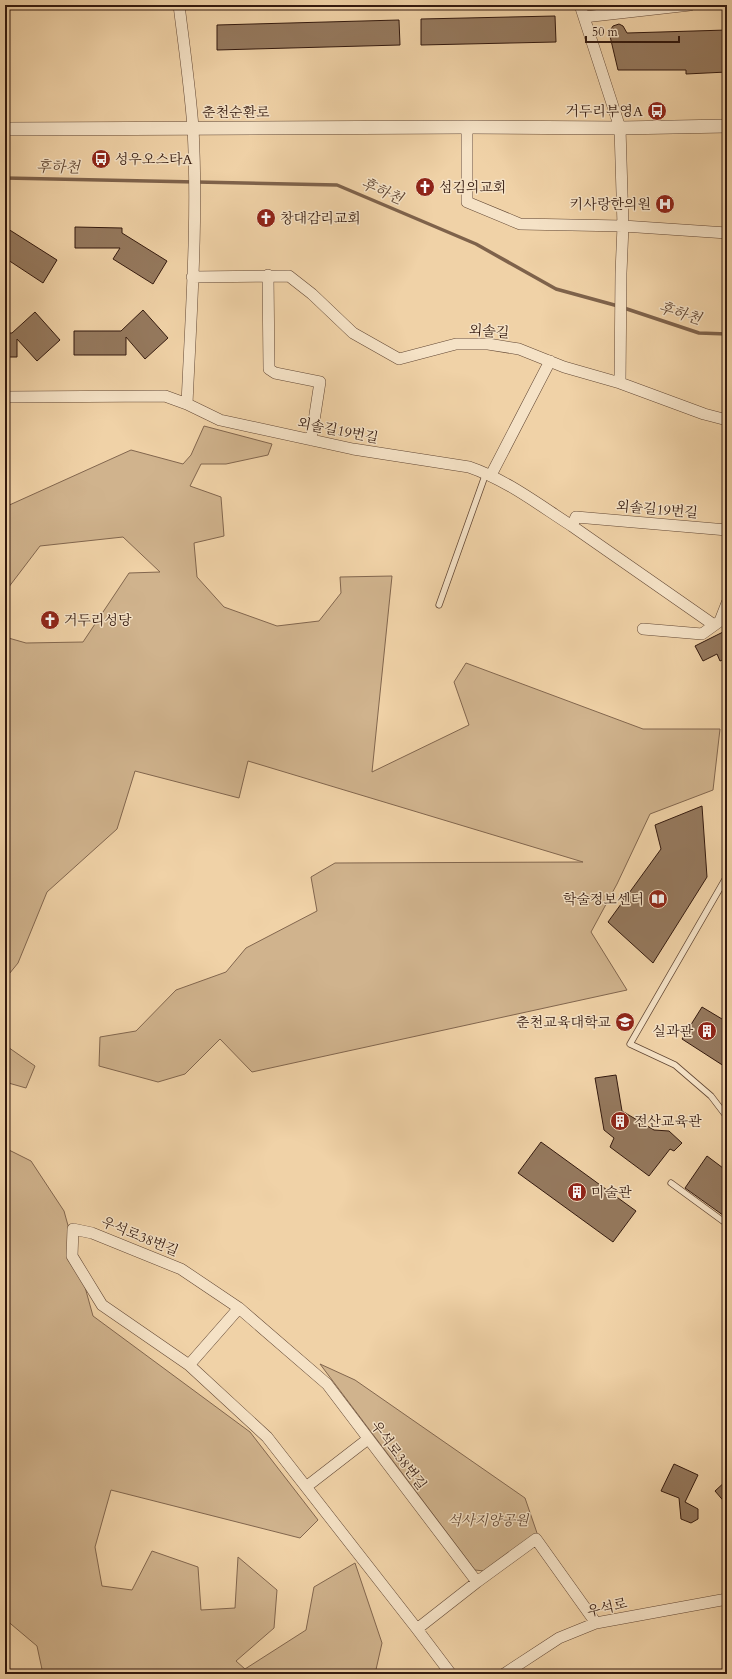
<svg xmlns="http://www.w3.org/2000/svg" width="732" height="1679" viewBox="0 0 732 1679" font-family="Cardo,'Noto Serif KR',serif">
  <style>
    .green { fill: #d0b38d; stroke: #82664e }
    .lines { fill: none; stroke-linecap: round; stroke-linejoin: round }
    .stream { stroke: #7e624b; stroke-width: 3.5 }
    .building { fill: #95795e; stroke: #33190e }
    .service-casing { stroke: #624734; stroke-width: 7 }
    .minor-casing { stroke: #624734; stroke-width: 12 }
    .tertiary-casing { stroke: #624734; stroke-width: 14 }
    .service { stroke: #f5e2c6; stroke-width: 5.5 }
    .minor { stroke: #f5e2c6; stroke-width: 11 }
    .tertiary { stroke: #f5e2c6; stroke-width: 13 }
    .labels { text-anchor: middle; stroke-width: 3; stroke-linejoin: round; paint-order: stroke }
    .poi-label { font-size: 14px; fill: #33190e; stroke: #f5e2c6; text-anchor: start }
    .street-label { font-size: 14px; fill: #33190e; stroke: #f5e2c6 }
    .park-label { font-size: 14px; font-style: italic; fill: #624734; stroke: #f5e2c6 }
    .water-label { font-size: 15px; font-style: italic; fill: #5f4431; stroke: #f5e2c6 }
  </style>
  <rect width="100%" height="100%" fill="#f0d2a7"/>
  <filter id="stains"><feTurbulence type="fractalNoise" baseFrequency=".005" numOctaves="4"/><feColorMatrix values="0 0 0 0 .2 0 0 0 0 .09 0 0 0 0 .02 0 0 0 .5 -.17"/></filter>
  <radialGradient id="worn" r=".72"><stop offset=".6" stop-color="#630" stop-opacity="0"/><stop offset="1" stop-color="#630" stop-opacity=".3"/></radialGradient>
  <path class="green" d="M204,426L272,444L268,455L226,464H201L190,486L221,497L224,536L194,543L197,577L224,607L277,626L319,621L341,593L340,577L392,576L372,772L469,725L454,682L466,663L643,729H720L713,790L650,814L617,884L591,932L627,990L252,1072L220,1039L185,1074L158,1082L99,1066L100,1037L136,1031L176,990L226,972L246,948L317,911L311,877L335,863L583,862L248,761L239,798L135,771L117,829L47,892L18,963L5,979V637L26,643L83,642L129,573L160,572L123,537L40,546L5,592V507L131,450L183,464L191,455Z
    M5,1045L35,1066L26,1088L5,1082Z
    M5,1148L31,1161L64,1211L93,1316L250,1432L318,1520L300,1538L111,1490L95,1547L102,1586L132,1590L152,1551L198,1567L201,1610L235,1608L238,1557L277,1590L274,1628L236,1661L245,1669L306,1630L314,1587L355,1563L382,1643L375,1674H43L37,1646L5,1619Z
    M320,1364L355,1380L525,1498L537,1533L484,1571L475,1570Z"/>
  <g class="lines">
    <path class="stream" d="M5,178L337,185L476,244L556,289L618,306L699,333L727,334"/>
  </g>
  <path class="building" d="M555,16L556,42L421,45V19Z
    M399,20L400,45L217,50V25Z
    M619,24L623,26L627,33L727,30V72L686,74V70H618L609,32L613,26Z
    M5,227L57,260L43,283L5,258Z
    M75,227L122,228V233L167,261L153,284L113,259L120,248H75Z
    M143,310L168,338L145,359L126,337V355H74V331H121Z
    M35,312L60,340L37,361L17,339V357H5V333H12Z
    M727,630V658L720,661L717,654L703,661L695,646Z
    M702,806L707,877L653,963L608,922L661,849L655,825Z
    M702,1007L727,1022V1068L682,1039Z
    M616,1075L622,1111L654,1130L669,1131L682,1143L674,1151L670,1149L649,1176L610,1147L614,1138L604,1130L595,1078Z
    M541,1142L636,1211L613,1242L518,1173Z
    M707,1156L727,1171V1218L685,1188Z
    M674,1464L698,1475L685,1502L698,1509V1519L691,1523L681,1519L679,1498L661,1491Z
    M727,1480V1505L715,1491Z"/>
  <g class="lines">
    <defs>
      <path id="service" d="M439,605L486,473
        M727,876L630,1044L675,1065L711,1096L727,1117
        M671,1183L727,1224"/>
      <path id="minor" d="M179,5C184,46 190,87 193,128C198,220 191,313 187,404
        M580,5L620,128L623,226L621,273L620,383
        M584,17L690,5
        M467,127V202L520,224L623,226L727,233
        M268,275L269,369L275,373L320,382L311,440
        M192,277L289,276L312,294L353,333L399,359L456,344H488L519,349L564,367L620,383L704,414L727,420
        M5,397L165,396L187,404L220,420L353,449L469,467C507,480 539,505 572,526L576,517L727,530
        M491,475L550,361
        M572,526L714,625
        M643,629L702,634L720,621L727,603
        M189,1365L239,1308
        M306,1487L368,1439
        M417,1629L477,1582L536,1539L596,1623
        M451,1674L417,1629L267,1437L189,1365L102,1305L72,1256L73,1229L92,1233L181,1269L239,1308L327,1384L477,1582
        M504,1674L559,1638L596,1623L727,1599"/>
      <path id="tertiary" d="M5,129L467,127L620,128L727,126"/>
    </defs>
    <use href="#service" class="service-casing"/>
    <use href="#minor" class="minor-casing"/>
    <use href="#tertiary" class="tertiary-casing"/>
    <use href="#service" class="service"/>
    <use href="#minor" class="minor"/>
    <use href="#tertiary" class="tertiary"/>
  </g>
  <defs>
    <symbol id="bus-disc" viewBox="-11 -11 22 22"><circle r="9.5" fill="#8f2418" stroke="#f5e2c6"/><path d="M-5-6H5V4H4V6H2V4H-2V6H-4V4H-5ZM-3.5-4V0h7V-4ZM-3.5 1.2v1.5H-2V1.2ZM2 1.2v1.5H3.5V1.2Z" fill="#fff"/></symbol>
    <symbol id="church-disc" viewBox="-11 -11 22 22"><circle r="9.5" fill="#8f2418" stroke="#f5e2c6"/><path d="M-1.2-6h2.4v3.5h3.3v2.4h-3.3V6h-2.4V-.1h-3.3v-2.4h3.3Z" fill="#fff"/></symbol>
    <symbol id="hospital-disc" viewBox="-11 -11 22 22"><circle r="9.5" fill="#8f2418" stroke="#f5e2c6"/><path d="M-5-5h3v3.5h4V-5h3V5h-3V1.5h-4V5h-3Z" fill="#fff"/></symbol>
    <symbol id="library-disc" viewBox="-11 -11 22 22"><circle r="9.5" fill="#8f2418" stroke="#f5e2c6"/><path d="M-6-4Q-3-5.5-.7-3.5V5Q-3 3-6 4ZM6-4Q3-5.5 .7-3.5V5Q3 3 6 4Z" fill="#fff"/></symbol>
    <symbol id="university-disc" viewBox="-11 -11 22 22"><circle r="9.5" fill="#8f2418" stroke="#f5e2c6"/><path d="M0-5L7-2L0 1L-7-2ZM-4 1L0 2.5L4 1V4Q0 6-4 4Z" fill="#fff"/></symbol>
    <symbol id="building-disc" viewBox="-11 -11 22 22"><circle r="9.5" fill="#8f2418" stroke="#f5e2c6"/><path d="M-4-6H4V6H1V3H-1V6H-4ZM-2.5-4.3h1.7v1.8h-1.7ZM.8-4.3h1.7v1.8H.8ZM-2.5-1h1.7V.8h-1.7ZM.8-1h1.7V.8H.8Z" fill="#fff"/></symbol>
  </defs>
  <g fill-rule="evenodd">
    <use href="#bus-disc" x="646" y="100" width="22" height="22"/>
    <use href="#bus-disc" x="90" y="148" width="22" height="22"/>
    <use href="#church-disc" x="414" y="176" width="22" height="22"/>
    <use href="#hospital-disc" x="654" y="193" width="22" height="22"/>
    <use href="#church-disc" x="255" y="207" width="22" height="22"/>
    <use href="#church-disc" x="39" y="609" width="22" height="22"/>
    <use href="#library-disc" x="647" y="888" width="22" height="22"/>
    <use href="#university-disc" x="614" y="1011" width="22" height="22"/>
    <use href="#building-disc" x="696" y="1020" width="22" height="22"/>
    <use href="#building-disc" x="609" y="1110" width="22" height="22"/>
    <use href="#building-disc" x="566" y="1181" width="22" height="22"/>
  </g>
  <g class="labels">
    <g class="poi-label">
      <text x="643" y="116" text-anchor="end">거두리부영A</text>
      <text x="115" y="164">성우오스타A</text>
      <text x="439" y="192">섬김의교회</text>
      <text x="651" y="209" text-anchor="end">키사랑한의원</text>
      <text x="280" y="223">창대감리교회</text>
      <text x="64" y="625">거두리성당</text>
      <text x="644" y="904" text-anchor="end">학술정보센터</text>
      <text x="611" y="1027" text-anchor="end">춘천교육대학교</text>
      <text x="693" y="1036" text-anchor="end">실과관</text>
      <text x="634" y="1126">전산교육관</text>
      <text x="591" y="1197">미술관</text>
    </g>
    <g class="street-label">
      <text x="236" y="117">춘천순환로</text>
      <text transform="translate(489 331) rotate(4)" y="5">외솔길</text>
      <text transform="translate(338 430) rotate(11)" y="5">외솔길19번길</text>
      <text transform="translate(657 509) rotate(5)" y="5">외솔길19번길</text>
      <text transform="translate(140 1236) rotate(22)" y="5">우석로38번길</text>
      <text transform="translate(399 1455) rotate(53)" y="5">우석로38번길</text>
      <text transform="translate(607 1607) rotate(-13)" y="5">우석로</text>
    </g>
    <g class="park-label">
      <text x="488" y="1525">석사지양공원</text>
    </g>
    <g class="water-label">
      <text transform="translate(58 167) rotate(1)" y="5">후하천</text>
      <text transform="translate(382 191) rotate(23)" y="5">후하천</text>
      <text transform="translate(680 313) rotate(17)" y="5">후하천</text>
    </g>
  </g>
  <rect width="732" height="1679" fill="none" stroke="#f0d2a7" stroke-width="20"/>
  <rect x="6" y="6" width="720" height="1667" fill="none" stroke="#33190e" stroke-width="2"/>
  <rect x="10" y="10" width="712" height="1659" fill="none" stroke="#33190e"/>
  <path d="M586 36v6h93v-6" fill="none" stroke="#33190e" stroke-width="2"/>
  <text x="592" y="36" font-size="12" fill="#33190e" stroke="#f5e2c6" stroke-width="3" paint-order="stroke">50 m</text>
  <rect width="100%" height="100%" filter="url(#stains)"/>
  <rect width="100%" height="100%" fill="url(#worn)"/>
</svg>
